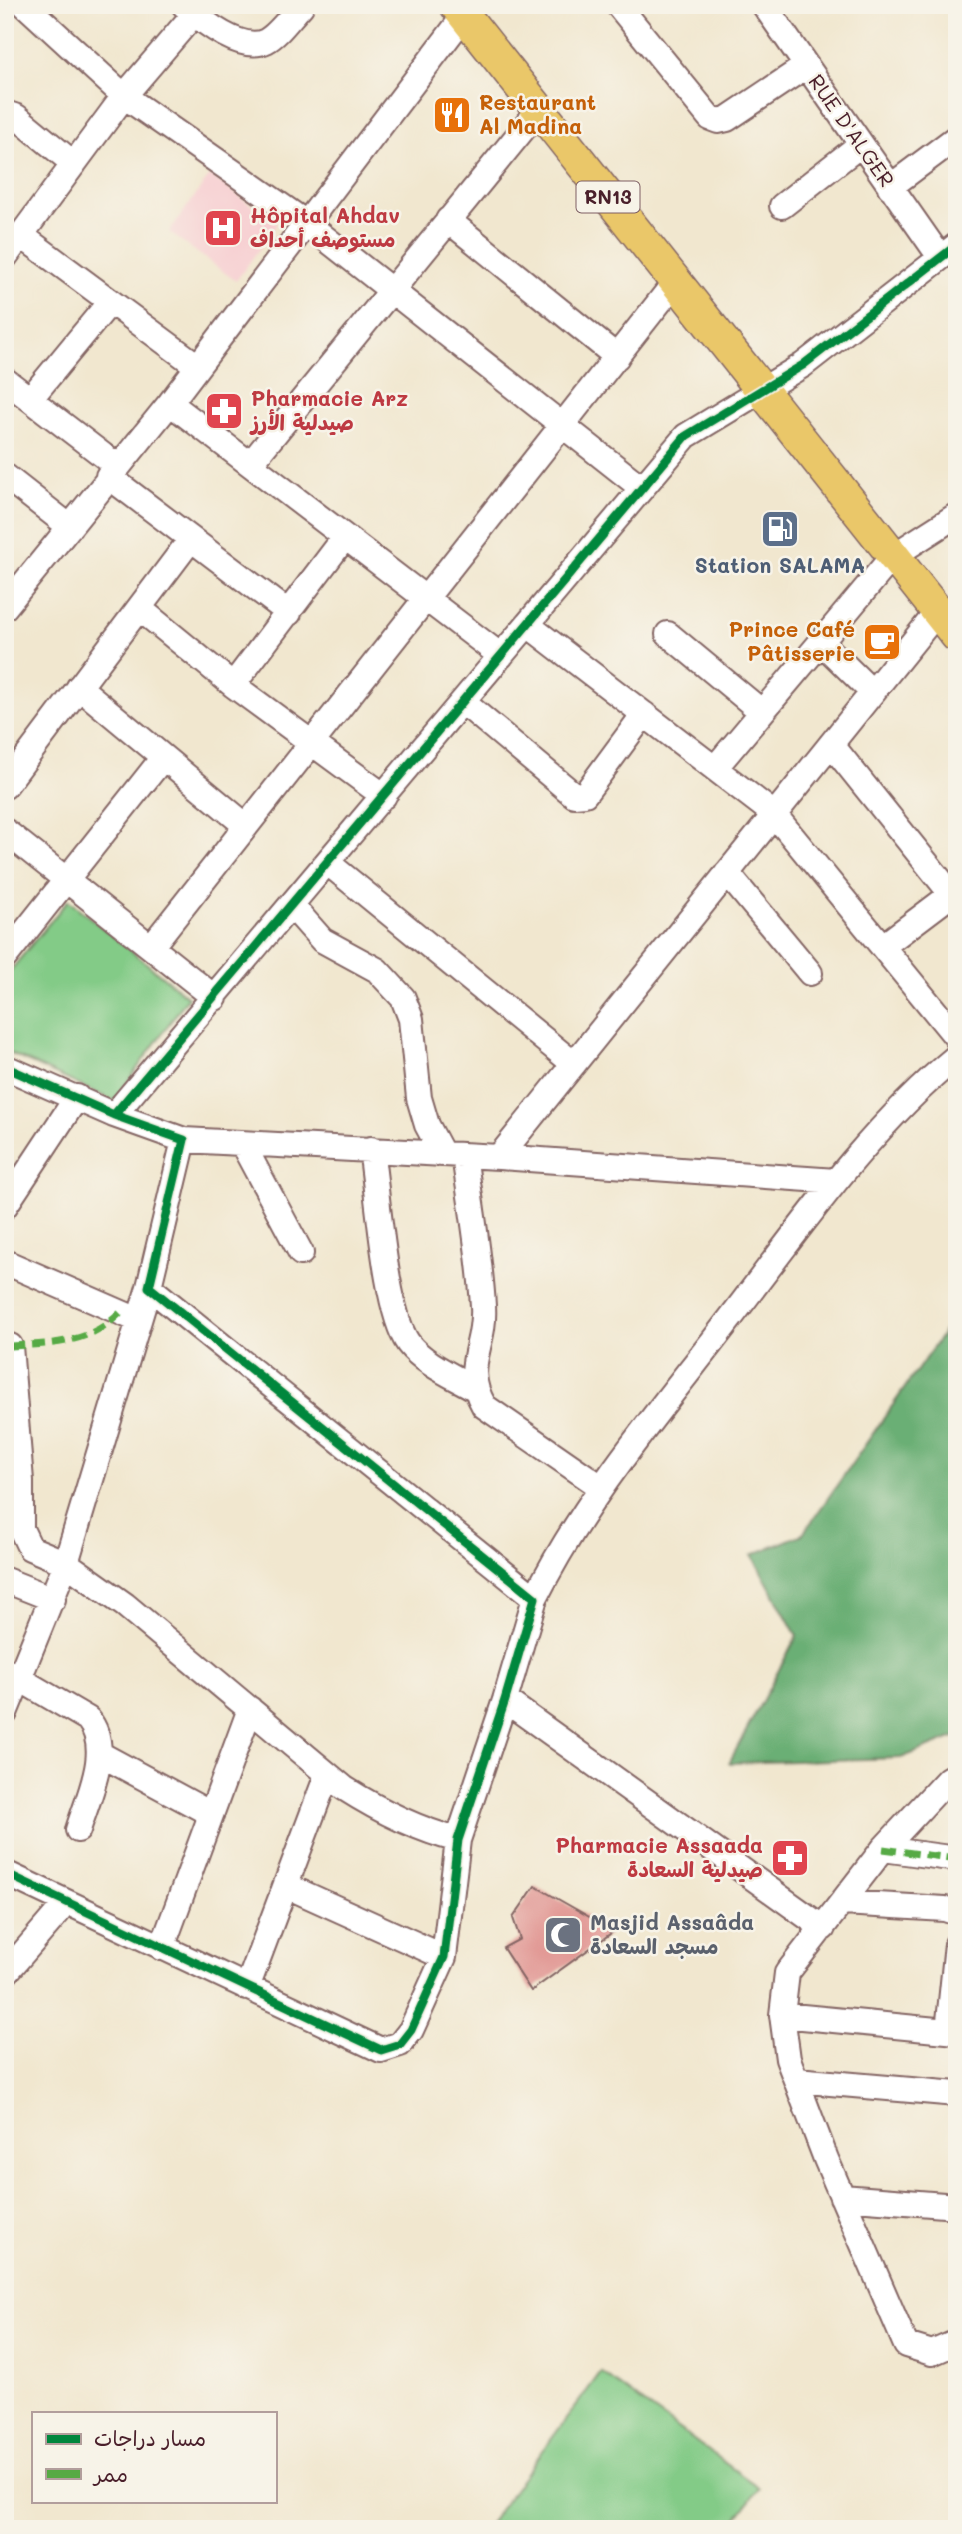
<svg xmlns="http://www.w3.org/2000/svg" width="962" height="2534" viewBox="0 0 962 2534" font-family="Mali,'Playpen Sans Arabic',sans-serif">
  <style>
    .built { fill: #f7cfd2 }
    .green { fill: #83cb87; stroke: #667559; stroke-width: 2 }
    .forest { fill: #6aaf74; stroke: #5a6750; stroke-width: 2 }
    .building { fill: #e19693 }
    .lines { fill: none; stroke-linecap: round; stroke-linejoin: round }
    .minor-casing { stroke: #846564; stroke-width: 28 }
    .major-casing { stroke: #846564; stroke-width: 35 }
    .minor { stroke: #fff; stroke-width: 24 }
    .major { stroke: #eac769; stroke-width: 32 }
    .quiet { stroke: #57aa44; stroke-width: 7; stroke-dasharray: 14 7; stroke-linecap: butt }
    .cycleway-casing { stroke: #f7f3e8; stroke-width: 13 }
    .cycleway { stroke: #00873e; stroke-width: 9 }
    .labels { text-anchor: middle; stroke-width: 5; stroke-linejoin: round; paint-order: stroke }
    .shield { fill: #f7f3e8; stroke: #7e5f64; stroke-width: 2 }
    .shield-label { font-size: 19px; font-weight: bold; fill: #4a1f2b }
    .food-label { font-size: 21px; font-weight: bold; fill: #c56008; stroke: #f7f3e8; text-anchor: start }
    .street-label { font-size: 21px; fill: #4a1f2b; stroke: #f7f3e8 }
    .health-label { font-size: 21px; font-weight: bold; fill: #be3a42; stroke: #f7f3e8; text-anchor: start }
    .service-label { font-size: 21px; font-weight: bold; fill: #4e5e75; stroke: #f7f3e8 }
    .worship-label { font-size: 21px; font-weight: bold; fill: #5b616d; stroke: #f7f3e8; text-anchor: start }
  </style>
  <rect width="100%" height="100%" fill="#f7f3e8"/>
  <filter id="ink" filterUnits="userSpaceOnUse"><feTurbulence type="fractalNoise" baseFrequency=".0143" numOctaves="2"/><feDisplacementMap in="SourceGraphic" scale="14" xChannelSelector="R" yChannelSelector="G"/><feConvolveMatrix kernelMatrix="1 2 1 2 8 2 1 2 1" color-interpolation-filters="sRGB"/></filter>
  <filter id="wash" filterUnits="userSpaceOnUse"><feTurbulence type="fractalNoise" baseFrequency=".00686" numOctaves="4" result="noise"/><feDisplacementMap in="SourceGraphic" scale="28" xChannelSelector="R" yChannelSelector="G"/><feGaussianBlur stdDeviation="1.57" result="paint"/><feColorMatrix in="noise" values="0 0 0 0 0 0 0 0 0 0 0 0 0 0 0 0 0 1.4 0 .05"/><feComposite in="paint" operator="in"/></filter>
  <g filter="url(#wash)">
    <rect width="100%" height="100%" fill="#f1e7cf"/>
    <path class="built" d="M210,175L277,224L236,281L169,232Z"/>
    <path class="green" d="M68,900L188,997L114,1101L5,1051V977Z
      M601,2372L759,2488L729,2529H485Z"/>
    <path class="forest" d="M957,1313V1736L901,1758L729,1763L797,1636L752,1555L803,1534Z"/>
    <g id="blocks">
      <path class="building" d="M535,1886L614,1931L531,1991L503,1948L520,1939L513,1918Z"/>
    </g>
  </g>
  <g filter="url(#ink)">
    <use href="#blocks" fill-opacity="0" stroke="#846564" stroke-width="2"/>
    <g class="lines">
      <defs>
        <path id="minor" d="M25,5L124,96L306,223L642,488
          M184,5C202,21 241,53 266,41C279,34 291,16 301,6
          M618,5L710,118L718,121L727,119L806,66
          M764,5L940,257
          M5,113L17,117L74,164
          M890,187L957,137
          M782,206L860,145
          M448,220L617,357
          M22,236L196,365
          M5,257L124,96L194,14
          M5,380L117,466
          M30,399L110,302
          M170,403L501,656
          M251,463L538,111
          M5,476L70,527
          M108,476L289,613
          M5,607L170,403L464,16
          M139,608L233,685L384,796
          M528,625L774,814L957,1038
          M668,634L762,712
          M233,685L345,537
          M79,687L245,825
          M872,692L821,642L893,556L957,515
          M463,702L574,795L585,794L644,714
          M831,744L957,901
          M715,768L821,642
          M5,786L191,539
          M5,831L215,998
          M328,863L574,1064
          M727,873L810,973
          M292,906L322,940L377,970L403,998L411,1019L419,1098L427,1125L442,1153
          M883,946L952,894
          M151,947L676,281
          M5,957L162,759
          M5,1067L114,1115L184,1140L149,1287L535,1598L505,1700L458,1840L444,1957L411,2030L400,2044L381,2050L5,1873
          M114,1115L686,436L803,365L957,245
          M184,1140L499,1157L836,1181
          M242,1143L301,1253
          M371,1149C378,1194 385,1310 408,1343C423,1363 453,1376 474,1388
          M464,1155C471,1205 480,1256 483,1306C486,1347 461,1366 484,1406L601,1487
          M499,1157L938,611
          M5,1206L77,1097
          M5,1262L138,1320
          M5,1347L10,1346L21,1481
          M5,1476L21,1481V1529L30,1548L66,1563L125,1605L344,1788C380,1811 416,1829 458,1840
          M5,1580L53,1599
          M535,1598C586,1496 660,1410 729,1320C799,1229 867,1130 957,1056
          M6,1671L88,1719C113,1749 88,1797 78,1830
          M505,1700L823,1928
          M5,1713L66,1563L149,1287
          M100,1754L211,1814
          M957,1774L948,1779L883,1849L787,1973L782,2015L788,2059L826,2159L906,2345L932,2353L957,2342
          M883,1849L957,1859
          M287,1886L444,1957
          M843,1903L945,1909L957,1913
          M162,1948L250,1709
          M5,1974L66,1903
          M247,1988L327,1775
          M782,2015L957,2032
          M948,2031L957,1944
          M796,2080L957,2094
          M842,2197L957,2206"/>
        <path id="major" d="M456,5L957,636"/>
      </defs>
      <use href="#minor" class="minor-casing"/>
      <use href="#major" class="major-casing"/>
      <use href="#minor" class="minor"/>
      <use href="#major" class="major"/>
      <path class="quiet" d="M10,1346C51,1344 89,1344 120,1313
        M883,1849L957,1859"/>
      <defs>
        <path id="cycleway" d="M5,1067L114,1115L184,1140L149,1287L535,1598L505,1700L458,1840L444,1957L411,2030L400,2044L381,2050L5,1873
          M114,1115L686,436L803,365L957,245"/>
      </defs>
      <use href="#cycleway" class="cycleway-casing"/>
      <use href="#cycleway" class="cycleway"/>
    </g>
  </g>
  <defs>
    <symbol id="restaurant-square" viewBox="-11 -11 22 22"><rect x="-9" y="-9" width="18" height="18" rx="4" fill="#e8710a" stroke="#f7f3e8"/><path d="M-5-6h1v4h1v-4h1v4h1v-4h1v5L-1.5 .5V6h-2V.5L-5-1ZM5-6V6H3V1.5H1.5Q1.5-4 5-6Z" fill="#fff"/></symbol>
    <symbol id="hospital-square" viewBox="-11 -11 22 22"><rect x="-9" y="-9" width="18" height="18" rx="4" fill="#e0444e" stroke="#f7f3e8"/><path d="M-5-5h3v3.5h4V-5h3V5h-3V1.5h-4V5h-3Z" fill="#fff"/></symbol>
    <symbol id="pharmacy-square" viewBox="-11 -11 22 22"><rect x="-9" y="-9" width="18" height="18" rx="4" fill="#e0444e" stroke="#f7f3e8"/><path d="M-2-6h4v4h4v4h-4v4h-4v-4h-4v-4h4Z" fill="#fff"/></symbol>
    <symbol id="fuel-square" viewBox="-11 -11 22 22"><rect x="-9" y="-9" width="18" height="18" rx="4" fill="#5c6f8a" stroke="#f7f3e8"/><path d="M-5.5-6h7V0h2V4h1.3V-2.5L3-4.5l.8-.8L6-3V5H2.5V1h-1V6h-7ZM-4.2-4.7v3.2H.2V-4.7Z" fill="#fff"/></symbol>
    <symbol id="cafe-square" viewBox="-11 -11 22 22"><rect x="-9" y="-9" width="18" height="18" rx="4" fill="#e8710a" stroke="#f7f3e8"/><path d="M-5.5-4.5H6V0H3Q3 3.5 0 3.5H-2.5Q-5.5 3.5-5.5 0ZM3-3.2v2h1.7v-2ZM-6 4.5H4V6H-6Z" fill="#fff"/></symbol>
    <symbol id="mosque-square" viewBox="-11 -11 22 22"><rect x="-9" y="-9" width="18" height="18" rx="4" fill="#6b7280" stroke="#f7f3e8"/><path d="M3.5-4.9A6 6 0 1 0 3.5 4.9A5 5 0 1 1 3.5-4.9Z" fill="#fff"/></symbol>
  </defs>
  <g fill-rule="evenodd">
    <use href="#restaurant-square" x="430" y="93" width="44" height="44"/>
    <use href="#hospital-square" x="201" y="206" width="44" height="44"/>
    <use href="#pharmacy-square" x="202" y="389" width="44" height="44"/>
    <use href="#fuel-square" x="758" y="507" width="44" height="44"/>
    <use href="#cafe-square" x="860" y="620" width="44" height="44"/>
    <use href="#pharmacy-square" x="768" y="1836" width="44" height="44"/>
    <use href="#mosque-square" x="541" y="1913" width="44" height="44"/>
  </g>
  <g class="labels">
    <rect class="shield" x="576.5" y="181.5" width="63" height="31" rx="5"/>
    <g class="shield-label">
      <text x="608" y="204">RN13</text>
    </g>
    <g class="food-label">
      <text x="479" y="110">Restaurant<tspan x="479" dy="24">Al Madina</tspan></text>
      <text x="855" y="637" text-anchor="end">Prince Café<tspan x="855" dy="24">Pâtisserie</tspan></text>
    </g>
    <g class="street-label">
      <text transform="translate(851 131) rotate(55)" y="7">RUE D'ALGER</text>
    </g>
    <g class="health-label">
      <text x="250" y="223">Hôpital Ahdav<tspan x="250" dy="24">مستوصف أحداف</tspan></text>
      <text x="251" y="406">Pharmacie Arz<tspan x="251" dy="24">صيدلية الأرز</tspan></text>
      <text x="763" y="1853" text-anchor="end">Pharmacie Assaada<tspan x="763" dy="24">صيدلية السعادة</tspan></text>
    </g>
    <g class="service-label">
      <text x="780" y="573">Station SALAMA</text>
    </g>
    <g class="worship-label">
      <text x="590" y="1930">Masjid Assaâda<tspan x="590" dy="24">مسجد السعادة</tspan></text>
    </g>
  </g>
  <rect width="962" height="2534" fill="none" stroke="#f7f3e8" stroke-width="28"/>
  <rect x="32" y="2412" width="245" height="91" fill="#f7f3e8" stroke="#b29e9c" stroke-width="2"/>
  <rect x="46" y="2434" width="35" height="10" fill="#00873e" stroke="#b29e9c" stroke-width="2"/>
  <text x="94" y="2446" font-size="21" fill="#4a1f2b">مسار دراجات</text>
  <rect x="46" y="2469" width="35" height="10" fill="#57aa44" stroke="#b29e9c" stroke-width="2"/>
  <text x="94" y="2482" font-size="21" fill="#4a1f2b">ممر</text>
</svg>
